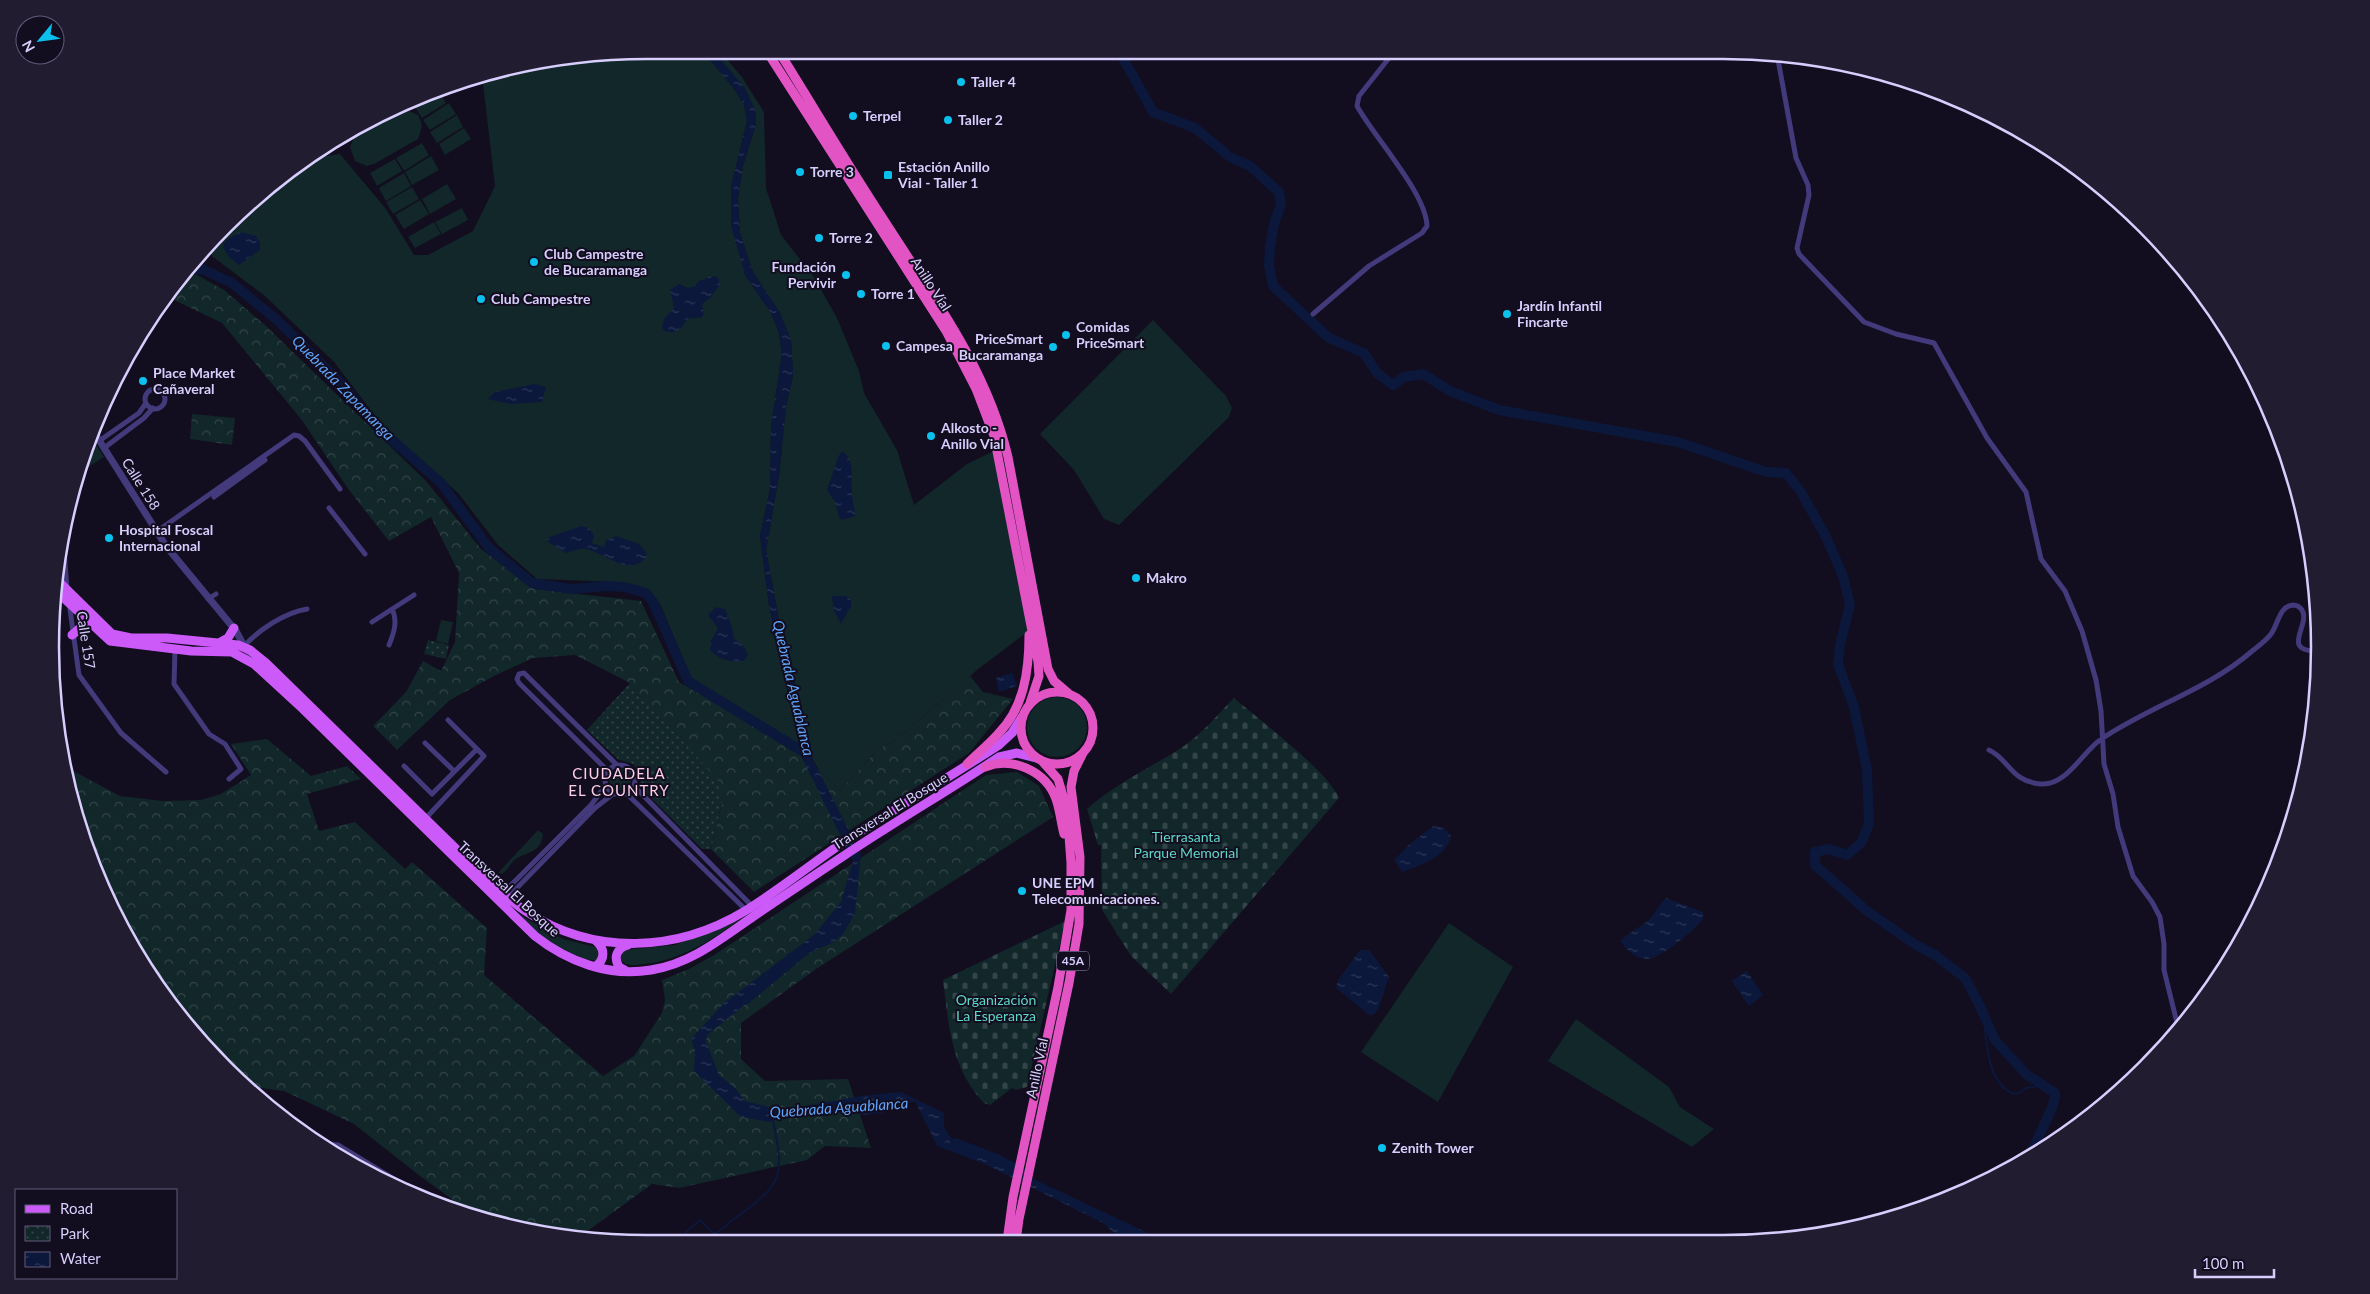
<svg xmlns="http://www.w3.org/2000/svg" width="2370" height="1294" viewBox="0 0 2370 1294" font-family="Lato,sans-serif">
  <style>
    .green { fill: #112729 }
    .forest { fill: url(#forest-crowns) }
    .cemetery { fill: url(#cemetery-stones) }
    .park { fill: url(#park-dots) }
    .water { fill: url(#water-ripples) }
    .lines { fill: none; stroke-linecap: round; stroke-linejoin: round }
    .stream { stroke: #0b183b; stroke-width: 2 }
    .river { stroke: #0b183b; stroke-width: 10 }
    .minor { stroke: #433a7c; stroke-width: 5 }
    .tertiary { stroke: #433a7c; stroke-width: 7 }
    .primary { stroke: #cc5af8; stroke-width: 9 }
    .trunk { stroke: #e254c4; stroke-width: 9 }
    .poi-dot { fill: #0ac0ed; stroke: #120d1f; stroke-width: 2 }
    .labels { text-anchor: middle; stroke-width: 4; stroke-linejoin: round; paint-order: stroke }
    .shield { fill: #120d1f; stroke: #9d94ba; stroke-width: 1 }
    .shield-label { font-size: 12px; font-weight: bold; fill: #d8cefd }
    .poi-label { font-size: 14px; font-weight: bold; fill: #d8cefd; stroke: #120d1f; text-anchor: start }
    .street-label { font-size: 14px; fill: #d8cefd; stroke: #120d1f }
    .park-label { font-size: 14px; fill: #5dd9c6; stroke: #120d1f }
    .water-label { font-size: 15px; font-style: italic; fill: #60a3f8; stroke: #120d1f }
    .neighbourhood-label { font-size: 15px; letter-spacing: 1px; fill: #fdd0e8; stroke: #120d1f }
    .rim { fill: none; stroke: #d8cefd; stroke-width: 2.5 }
  </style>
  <defs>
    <pattern id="forest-crowns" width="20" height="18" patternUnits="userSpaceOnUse" patternTransform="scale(1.25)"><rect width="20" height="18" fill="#112729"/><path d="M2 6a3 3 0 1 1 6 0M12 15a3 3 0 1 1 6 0" fill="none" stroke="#334549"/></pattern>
    <pattern id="cemetery-stones" width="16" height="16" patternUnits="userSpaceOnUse" patternTransform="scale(1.25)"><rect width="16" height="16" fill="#112729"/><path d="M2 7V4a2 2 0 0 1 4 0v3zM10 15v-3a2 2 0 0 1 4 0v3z" fill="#334549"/></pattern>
    <pattern id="park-dots" width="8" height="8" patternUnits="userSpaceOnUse" patternTransform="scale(1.25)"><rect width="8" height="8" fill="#112729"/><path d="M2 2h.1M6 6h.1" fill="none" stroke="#334549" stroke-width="1.8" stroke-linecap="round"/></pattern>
    <pattern id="water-ripples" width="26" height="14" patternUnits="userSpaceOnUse" patternTransform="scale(1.25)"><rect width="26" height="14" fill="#0b183b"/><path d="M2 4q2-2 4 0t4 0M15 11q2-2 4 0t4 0" fill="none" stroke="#2e3858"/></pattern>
  </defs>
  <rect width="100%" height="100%" fill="#120d1f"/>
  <path class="green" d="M647,50H702L735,90L744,105L747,121L731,187L745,275L771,313L779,333L782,354L771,426L770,489L760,536L769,605L800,749L779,739L692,680L660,604L645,589L616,582L537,579L498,545L458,493L383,426L334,362L265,296L213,257L206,246L283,174L306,159L340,154L386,209L414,255H428L473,231L495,186L482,75L531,61Z
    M713,50H719L742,77L764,112L766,188L781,235L814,277L837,318L859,371L864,393L897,450L914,505L967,464L998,449L1034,627L977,670L898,738L877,750L840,791L819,770L813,760L802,709L782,637L766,550L779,476L786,407L793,375L791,340L780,313L753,272L740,233L738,198L743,166L756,124L723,63Z
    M439,92L446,103L422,118L415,107Z
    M449,103L456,114L430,130L423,120Z
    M405,109L418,115L421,122L422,127L418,139L374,164L367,166L355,161L350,147L355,135L397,110Z
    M457,115L463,127L437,143L430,132Z
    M464,128L471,139L445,155L439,144Z
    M422,143L429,155L404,171L396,158Z
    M431,156L439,170L412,185L405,172Z
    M395,159L402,171L377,186L370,173Z
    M404,173L411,186L386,201L379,188Z
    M447,184L456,199L430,214L422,199Z
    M412,187L419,199L393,214L386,202Z
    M420,200L429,214L404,229L395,215Z
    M462,208L468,220L442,234L435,222Z
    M434,222L441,234L415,248L408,237Z
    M1153,320L1226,396L1232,408L1229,417L1119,525L1104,519L1074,470L1040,434Z
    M90,435L104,457L76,475Z
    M441,620L453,622L448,644L436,641Z
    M1027 727a30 30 0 1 1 60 0a30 30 0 1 1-60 0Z
    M609 779a11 11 0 1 1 22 0a11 11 0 1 1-22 0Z
    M538,830L543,834C541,853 528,851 516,859C510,863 508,870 502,874L498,873Z
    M757,907C723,932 687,960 644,964C634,965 626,967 619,959L623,950L675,945Z
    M518,914L563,939L596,947L600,956L596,960C565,962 539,935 518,914Z
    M1449,923L1513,967L1438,1102L1361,1052Z
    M1576,1019L1669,1087L1680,1107L1714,1129L1692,1147L1548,1061Z"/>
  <path class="forest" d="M186,269L224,290L266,326L426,481L481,549L535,589L641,601L679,682L800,751L840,791L877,750L898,738L970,676L983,692L1013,699L969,753L754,892L711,849L723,798L630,683L575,655L533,658L494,676L450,700L397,750L373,726L406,692L423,661L441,671L455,642L459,573L431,517L389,541L349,490L301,419L222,323L170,298H164Z
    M192,414L235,418L232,445L190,439Z
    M267,739L311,776L347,766L361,779L307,794L319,831L355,822L405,869L412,862L487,928L484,975L603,1076L634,1056L662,1013L665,1000L662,980L689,969L714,955L986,775L1017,772L1039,786L1053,817L816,969L741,1023V1059L765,1081L848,1079L871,1148L825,1146L807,1160L679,1188L652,1184L578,1238L492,1224L478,1218L420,1176L354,1124L284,1091L247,1086L198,1041L150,978L96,876L70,801L64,766L120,796L162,801L201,800L221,794L251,775L231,744Z"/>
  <path class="cemetery" d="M1234,698C1258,719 1328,771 1339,798L1171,994L1131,956L1102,910L1101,845H1098L1087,809C1116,783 1152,767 1184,746C1203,733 1218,714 1234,698Z
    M1065,921L1027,1087L1016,1090L1012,1088L990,1105L984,1103C951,1068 949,1027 943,980Z"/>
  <path class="park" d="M428,640L449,645L446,659L424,654Z
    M630,683L718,780L723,798L711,849H702L639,786L642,777L633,764L619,760L587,730Z"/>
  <path class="water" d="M702,50H713L745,88L756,112V124L743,166L738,198L740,233L753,272L780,313L791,340L793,375L786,407L779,476L766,550L782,637L802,709L813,760L861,854L855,913L843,934L832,943L779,965L760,985L742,1007L707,1035L706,1042L719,1075L734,1087L745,1101L780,1110L862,1096L901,1092L944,1113V1127L953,1141L1165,1241H1123L1103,1223L987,1165L937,1146L915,1101L882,1113L864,1115L825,1109L800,1111L769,1122L741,1117L694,1071L695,1051L691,1039L724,1003L814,935L841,902L853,861L802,758L790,696L779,656L769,605L760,536L770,489L771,426L782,354L779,333L771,313L745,275L731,226V187L747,121L744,105L735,90Z
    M240,232L256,236L260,243V250L239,265L229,257L223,247L225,241Z
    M712,276L718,277L720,285L710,298L702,304C707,323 698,316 687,319C683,328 676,335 664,331L662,327L664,319L674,308L670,290L679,284L688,288L695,286L699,281Z
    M534,384L546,387L542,402L510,404L488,399L495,392Z
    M842,451C855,458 851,480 852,492C852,500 855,507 855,516L843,520L839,518L835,502L827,490L838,457Z
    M581,526L589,528L594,535L592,543L604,547L606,540L616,536L639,544L646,552L647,556C630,579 606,553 586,549C580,548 572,551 566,553L548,542L547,538Z
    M832,596H846L851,600V606L841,624L834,611Z
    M716,607L725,609L732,627L734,638L744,647L748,655L744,661C729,662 721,661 710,650L711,641L718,628L708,615Z
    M1012,673L1017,686L999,692L996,678Z
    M1433,826L1444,828L1451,836C1447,857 1421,865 1402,872L1394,860L1411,843Z
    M1666,898L1703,912V918C1697,929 1659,960 1646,959C1635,958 1626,950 1621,941C1628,932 1640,928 1649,920C1656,913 1659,904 1666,898Z
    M1360,950H1369L1389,977L1378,1010L1373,1015H1369L1336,988L1338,980Z
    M1747,971L1763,995L1749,1006L1732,981Z"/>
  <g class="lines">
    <path class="stream" d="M1984,1013C1986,1040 1986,1081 2013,1094L2020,1093L2026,1088L2044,1085
      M679,1243L686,1232L700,1220L714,1234C724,1229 730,1221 739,1215C784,1184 784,1173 773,1121"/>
    <path class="river" d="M1119,51L1153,112L1195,128L1230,157L1250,166L1279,192L1281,204L1274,224L1270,246L1269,265L1273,286L1329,338L1364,353L1377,373L1393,385L1404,377L1423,374L1450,391L1499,410L1678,442L1766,472L1786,473L1801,492L1826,537L1843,576L1850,605L1840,645L1838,664L1854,707L1867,770L1869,824L1861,843L1847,855L1829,849L1815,852V865L1867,911L1916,945L1935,955L1965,978L1979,1004L1995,1040L2026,1074L2055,1093C2058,1102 2034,1144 2029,1157
      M185,271L202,269L232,283L277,320L343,385L375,425L441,483L489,548L532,583L571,589L607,586L624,587L646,593L653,602L688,681L805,753
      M745,1000L805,950
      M785,1113L838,1108
      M955,1143L999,1160L1026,1175"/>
    <path class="minor" d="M1777,54L1796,158L1808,185L1809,195L1797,248L1799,254L1864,322L1896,334L1934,343L1987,438L2026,492L2041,559L2065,591L2082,631L2096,680L2101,711L2104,764L2113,794L2118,827L2133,876L2152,902L2160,917L2164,944V970L2179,1031
      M1313,314L1369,266L1422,233L1427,226C1426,193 1374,137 1357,106L1359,96L1389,58V51
      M145 399a10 10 0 1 1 20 0a10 10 0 1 1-20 0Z
      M99,441L139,413L146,403
      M104,448L144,418L153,408
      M214,497L265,460
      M329,508L365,554
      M156,532L294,435L299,436L305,441L340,489
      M63,537L67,589
      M208,599L216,594
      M69,602L79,675L121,733L166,772
      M372,622L414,595
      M389,645C394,633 398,621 392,609
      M244,646C260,629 284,613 307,609
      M175,649L174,684L209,734L225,744L241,769L229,779
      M425,743L454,771
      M1989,750C2009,759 2011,782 2041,784C2066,786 2082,753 2100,740C2148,707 2207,690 2251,652C2258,646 2266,641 2271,634C2278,625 2279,606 2293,605C2297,605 2300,607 2302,610C2311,625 2280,651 2317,651
      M605 780a15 15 0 1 1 30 0a15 15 0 1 1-30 0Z
      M404,766L432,794L477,749
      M608,771L519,683L517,679L519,674L524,673L617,765
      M634,786L752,906
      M627,794L746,910
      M425,819L484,756L448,720
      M503,893L591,805L606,785
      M508,897L595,808L613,794
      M309,1137L325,1144L338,1145L410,1189
      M343,1161L349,1152"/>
    <path class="tertiary" d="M92,429L166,546L236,631L244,646L257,665"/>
    <path class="primary" d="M56,579L112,634L131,638H167L238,645L250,650L266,663L491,883C503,893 514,904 527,912C595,956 677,952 745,911C776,892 805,869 835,848C889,812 945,780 999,745L1012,733L1022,717
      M54,589L110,641L191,651L232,652L254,664L303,709L535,936C568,962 609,977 651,970C691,964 722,938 754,916C784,896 813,876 842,857C894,822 948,791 999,757L1017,753L1036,758
      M72,635L79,629L91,624
      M219,643L228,638L234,628
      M595,940C605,948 606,959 595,967
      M626,971L619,967C613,957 617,948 628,945"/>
    <path class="trunk" d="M766,50L946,331L976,389L994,436L1038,662L1039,676L1030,703
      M778,50C813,106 846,162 882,217C931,294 987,367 1008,457L1048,669L1054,681L1068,693
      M1021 728a36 36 0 1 1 72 0a36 36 0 1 1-72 0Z
      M967,764C977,754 988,745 998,734C1024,708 1029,671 1029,635
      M985,767C1012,756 1046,771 1056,799C1060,810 1061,823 1064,834
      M1007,1241L1013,1197L1058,987L1071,910V863L1067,809L1058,779L1042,761
      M1016,1241L1019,1219L1069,983L1079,924L1080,857L1071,787L1074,771L1083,753"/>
  </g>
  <g class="poi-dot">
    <circle cx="961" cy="82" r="5"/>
    <circle cx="853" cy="116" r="5"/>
    <circle cx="948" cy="120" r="5"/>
    <circle cx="800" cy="172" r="5"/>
    <rect x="883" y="170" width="10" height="10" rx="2.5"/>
    <circle cx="819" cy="238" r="5"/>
    <circle cx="534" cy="262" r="5"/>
    <circle cx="846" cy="275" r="5"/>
    <circle cx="861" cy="294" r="5"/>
    <circle cx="481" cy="299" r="5"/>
    <circle cx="1507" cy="314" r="5"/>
    <circle cx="1066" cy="335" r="5"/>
    <circle cx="886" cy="346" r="5"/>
    <circle cx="1053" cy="347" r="5"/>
    <circle cx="143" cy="381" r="5"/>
    <circle cx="931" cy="436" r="5"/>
    <circle cx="109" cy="538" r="5"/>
    <circle cx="1136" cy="578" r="5"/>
    <circle cx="1022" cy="891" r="5"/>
    <circle cx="1382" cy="1148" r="5"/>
  </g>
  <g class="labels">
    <rect class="shield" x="1057" y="951.5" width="32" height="19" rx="4"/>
    <g class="shield-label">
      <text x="1073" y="965">45A</text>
    </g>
    <g class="poi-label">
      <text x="971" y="87">Taller 4</text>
      <text x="863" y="121">Terpel</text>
      <text x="958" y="125">Taller 2</text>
      <text x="898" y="172">Estación Anillo<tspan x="898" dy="16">Vial - Taller 1</tspan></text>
      <text x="810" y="177">Torre 3</text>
      <text x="829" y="243">Torre 2</text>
      <text x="544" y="259">Club Campestre<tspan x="544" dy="16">de Bucaramanga</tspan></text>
      <text x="836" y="272" text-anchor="end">Fundación<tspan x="836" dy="16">Pervivir</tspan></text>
      <text x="871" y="299">Torre 1</text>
      <text x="491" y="304">Club Campestre</text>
      <text x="1517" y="311">Jardín Infantil<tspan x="1517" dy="16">Fincarte</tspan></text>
      <text x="1076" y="332">Comidas<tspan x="1076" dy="16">PriceSmart</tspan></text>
      <text x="1043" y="344" text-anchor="end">PriceSmart<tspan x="1043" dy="16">Bucaramanga</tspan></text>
      <text x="896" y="351">Campesa</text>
      <text x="153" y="378">Place Market<tspan x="153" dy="16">Cañaveral</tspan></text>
      <text x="941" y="433">Alkosto -<tspan x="941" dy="16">Anillo Vial</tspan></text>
      <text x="119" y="535">Hospital Foscal<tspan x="119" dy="16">Internacional</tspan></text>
      <text x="1146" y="583">Makro</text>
      <text x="1032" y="888">UNE EPM<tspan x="1032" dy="16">Telecomunicaciones.</tspan></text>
      <text x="1392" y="1153">Zenith Tower</text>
    </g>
    <g class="street-label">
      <text transform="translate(931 284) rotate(57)" y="5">Anillo Víal</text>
      <text transform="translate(141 484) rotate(58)" y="5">Calle 158</text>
      <text transform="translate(86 640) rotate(81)" y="5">Calle 157</text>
      <text transform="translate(890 811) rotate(-32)" y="5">Transversal El Bosque</text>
      <text transform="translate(509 889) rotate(43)" y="5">Transversal El Bosque</text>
      <text transform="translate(1037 1068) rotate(-78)" y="5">Anillo Víal</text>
    </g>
    <g class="park-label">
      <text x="1186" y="842">Tierrasanta<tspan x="1186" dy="16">Parque Memorial</tspan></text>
      <text x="996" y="1005">Organización<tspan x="996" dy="16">La Esperanza</tspan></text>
    </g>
    <g class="water-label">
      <text transform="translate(343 388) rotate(46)" y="5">Quebrada Zapamanga</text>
      <text transform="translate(793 688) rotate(77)" y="5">Quebrada Aguablanca</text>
      <text transform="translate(839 1108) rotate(-4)" y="5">Quebrada Aguablanca</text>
    </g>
    <g class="neighbourhood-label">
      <text x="619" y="779">CIUDADELA<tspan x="619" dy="17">EL COUNTRY</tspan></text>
    </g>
  </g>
  <path d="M0 0H2370V1294H0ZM647 59H1723A588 588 0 0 1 2311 647V647A588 588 0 0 1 1723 1235H647A588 588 0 0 1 59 647V647A588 588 0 0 1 647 59Z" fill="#221c31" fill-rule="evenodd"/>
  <path class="rim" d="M647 59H1723A588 588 0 0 1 2311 647V647A588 588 0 0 1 1723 1235H647A588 588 0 0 1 59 647V647A588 588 0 0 1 647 59Z"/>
  <rect x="15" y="1189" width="162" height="90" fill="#120d1f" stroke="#615a78"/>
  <rect x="25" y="1205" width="25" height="8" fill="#cc5af8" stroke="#615a78"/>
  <text x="60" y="1214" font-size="15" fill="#d8cefd">Road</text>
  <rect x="25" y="1226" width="25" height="15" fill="url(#park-dots)" stroke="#615a78"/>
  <text x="60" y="1239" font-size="15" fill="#d8cefd">Park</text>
  <rect x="25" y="1252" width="25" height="15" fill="url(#water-ripples)" stroke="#615a78"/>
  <text x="60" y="1264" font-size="15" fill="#d8cefd">Water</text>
  <g transform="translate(40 40) rotate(241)"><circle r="24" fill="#120d1f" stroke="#615a78"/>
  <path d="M0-4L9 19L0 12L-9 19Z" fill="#0ac0ed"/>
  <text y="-8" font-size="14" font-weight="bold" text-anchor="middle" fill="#d8cefd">N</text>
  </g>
  <path d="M2195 1269v8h79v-8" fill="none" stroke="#d8cefd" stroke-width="2.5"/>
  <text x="2202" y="1269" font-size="15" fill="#d8cefd" stroke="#120d1f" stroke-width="4" paint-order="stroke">100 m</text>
</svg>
